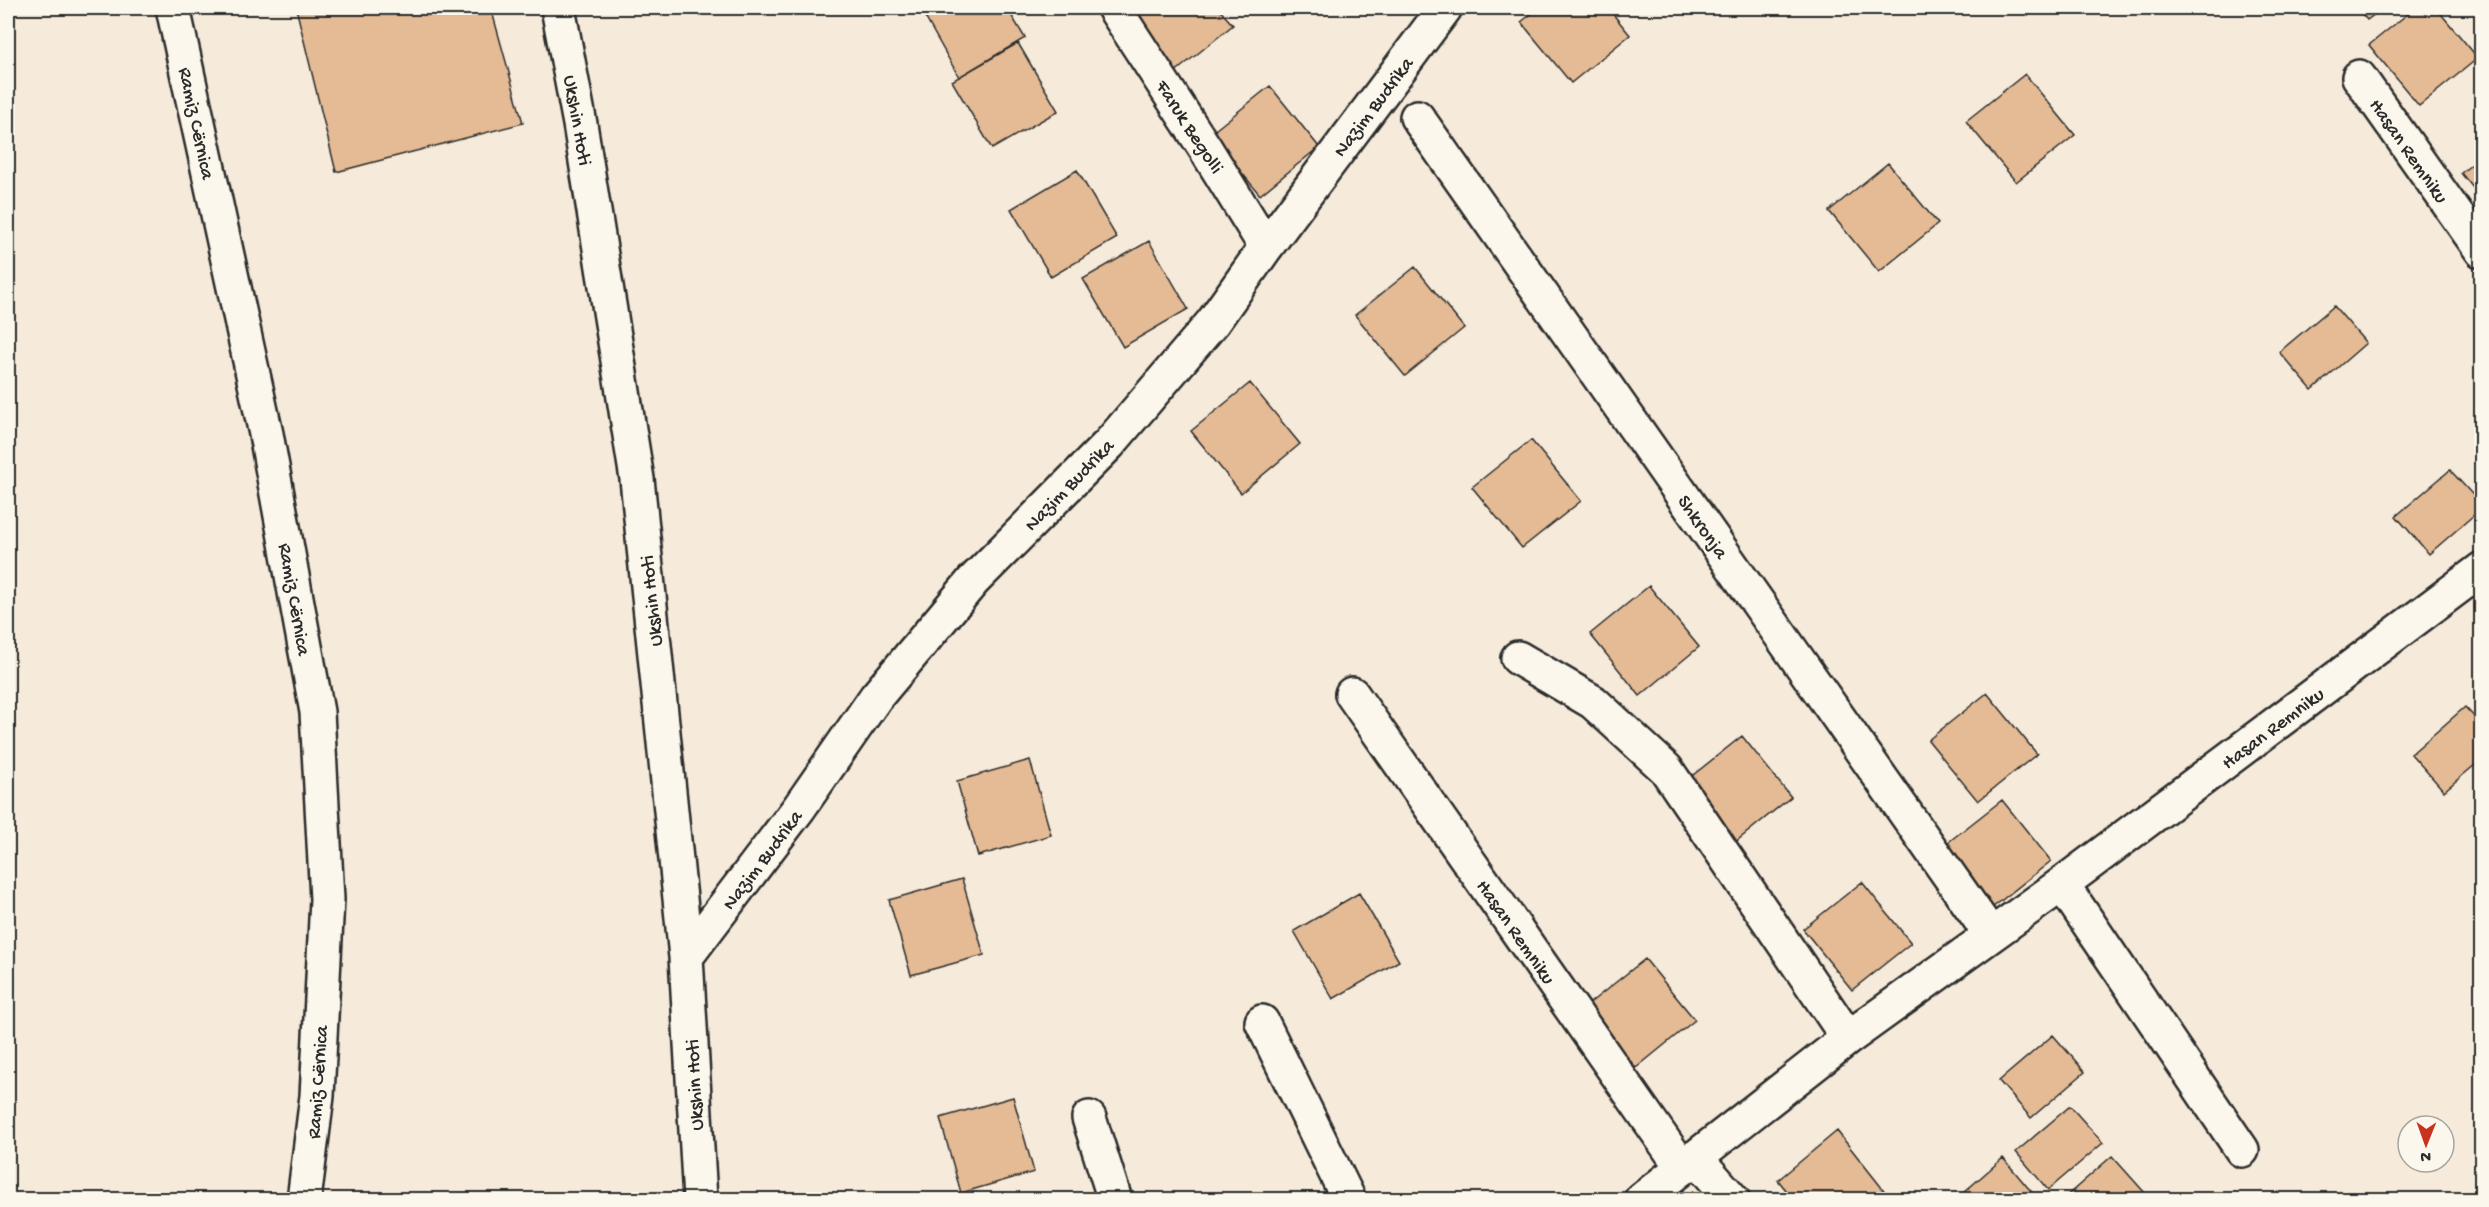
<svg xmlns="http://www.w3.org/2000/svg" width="2489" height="1207" viewBox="0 0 2489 1207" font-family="'Gochi Hand',sans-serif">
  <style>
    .building { fill: #e4bb95; stroke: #2b2b2b; stroke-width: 1.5 }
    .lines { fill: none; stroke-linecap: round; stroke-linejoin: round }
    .minor-casing { stroke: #2b2b2b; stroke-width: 38 }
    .minor { stroke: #fbf7ec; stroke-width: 33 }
    .labels { text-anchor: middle; stroke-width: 4.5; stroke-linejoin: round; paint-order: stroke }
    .street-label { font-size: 20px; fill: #2b2b2b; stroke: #fbf7ec }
  </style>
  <rect width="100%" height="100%" fill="#f6ebdb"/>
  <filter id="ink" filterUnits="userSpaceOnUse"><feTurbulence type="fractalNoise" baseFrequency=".0167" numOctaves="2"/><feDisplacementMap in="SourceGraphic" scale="12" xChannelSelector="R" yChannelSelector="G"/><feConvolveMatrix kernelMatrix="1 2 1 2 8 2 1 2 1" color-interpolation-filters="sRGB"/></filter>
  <g filter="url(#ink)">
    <path class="building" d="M296,8H491L523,123L336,172Z
      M920,8H1007L1025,38L959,77Z
      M1130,8H1218L1233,25L1174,73Z
      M1539,8H1608L1630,35L1571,83L1521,22Z
      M2357,8H2383L2367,20Z
      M2415,8H2436L2478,58L2419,106L2369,45Z
      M1018,43L1058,111L992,149L952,81Z
      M2025,74L2075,135L2016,182L1966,121Z
      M1270,86L1319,147L1260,195L1210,134Z
      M2482,156V199L2461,173Z
      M1888,163L1938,224L1879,272L1829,211Z
      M1077,170L1117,238L1051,277L1011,209Z
      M1149,241L1188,309L1123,347L1083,279Z
      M1415,267L1464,328L1405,376L1355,315Z
      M2334,306L2366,343L2312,390L2279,352Z
      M1250,383L1300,444L1241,493L1191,431Z
      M1531,440L1581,501L1522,548L1472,487Z
      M2450,470L2482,505V508L2429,554L2396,516Z
      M1649,586L1699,647L1640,696L1590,634Z
      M1987,693L2037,754L1978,801L1928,740Z
      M2465,707L2482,725V759L2444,791L2411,754Z
      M1742,736L1791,797L1733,844L1683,783Z
      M1030,760L1051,835L978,856L957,781Z
      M2002,800L2051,861L1992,908L1942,847Z
      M962,879L984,955L911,975L889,900Z
      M1862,882L1911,943L1852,990L1803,929Z
      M1359,893L1399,961L1333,999L1294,931Z
      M1645,959L1695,1020L1636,1068L1586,1006Z
      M2053,1035L2085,1072L2031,1118L1999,1081Z
      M1013,1097L1034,1172L961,1193L940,1118Z
      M2070,1106L2103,1143L2048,1190L2016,1152Z
      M1837,1131L1886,1193L1878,1200H1794L1778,1180Z
      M2112,1156L2145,1193L2137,1200H2062Z
      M2003,1158L2035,1196L2031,1200H1955Z
      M1040,1193L1042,1200H1015Z"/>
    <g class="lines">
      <defs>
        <path id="minor" d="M173,8L266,434L317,712L327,899L317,1096L304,1200
          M558,8L580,124L637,479L686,957L700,1200
          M1114,8L1205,148L1266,247
          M2359,77L2482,251
          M1417,117L1991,935
          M1518,658L1593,702L1666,769L1848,1038
          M1352,694L1682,1167
          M2062,884L2242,1150
          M686,957L799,808L876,697L973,581L1109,444L1213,322L1266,247L1445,8
          M1262,1022L1349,1200
          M1089,1118L1115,1200
          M1695,1157L1733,1200
          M1641,1200L1848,1038L2062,884L2482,569"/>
      </defs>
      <use href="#minor" class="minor-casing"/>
      <use href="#minor" class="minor"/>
    </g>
  </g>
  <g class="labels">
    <g class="street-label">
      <text transform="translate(1372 106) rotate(-53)" y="7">Nazim Budrika</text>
      <text transform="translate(579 120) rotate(80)" y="7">Ukshin Hoti</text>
      <text transform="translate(198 123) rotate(78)" y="7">Ramiz Cërnica</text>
      <text transform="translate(1191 126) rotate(57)" y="7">Faruk Begolli</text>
      <text transform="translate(2410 150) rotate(55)" y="7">Hasan Remniku</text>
      <text transform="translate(1068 484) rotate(-46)" y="7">Nazim Budrika</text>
      <text transform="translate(1704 526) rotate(55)" y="7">Shkronja</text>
      <text transform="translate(296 599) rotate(80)" y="7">Ramiz Cërnica</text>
      <text transform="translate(650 601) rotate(-96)" y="7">Ukshin Hoti</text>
      <text transform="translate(2272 727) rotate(-37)" y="7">Hasan Remniku</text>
      <text transform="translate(761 859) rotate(-53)" y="7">Nazim Budrika</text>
      <text transform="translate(1517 931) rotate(55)" y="7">Hasan Remniku</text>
      <text transform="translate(316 1082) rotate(-86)" y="7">Ramiz Cërnica</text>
      <text transform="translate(693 1085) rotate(-93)" y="7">Ukshin Hoti</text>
    </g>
  </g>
  <rect width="2489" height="1207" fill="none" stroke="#fbf7ec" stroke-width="30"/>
  <rect x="15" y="15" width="2459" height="1177" fill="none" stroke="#2b2b2b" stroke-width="2" filter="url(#ink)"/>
  <g transform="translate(2426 1144) rotate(181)"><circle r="28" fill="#fbf7ec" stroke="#a8a59f" stroke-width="1.5"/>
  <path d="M0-4.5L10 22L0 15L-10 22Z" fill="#c8321e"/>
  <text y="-9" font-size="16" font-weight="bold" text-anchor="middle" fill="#2b2b2b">N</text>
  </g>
</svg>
